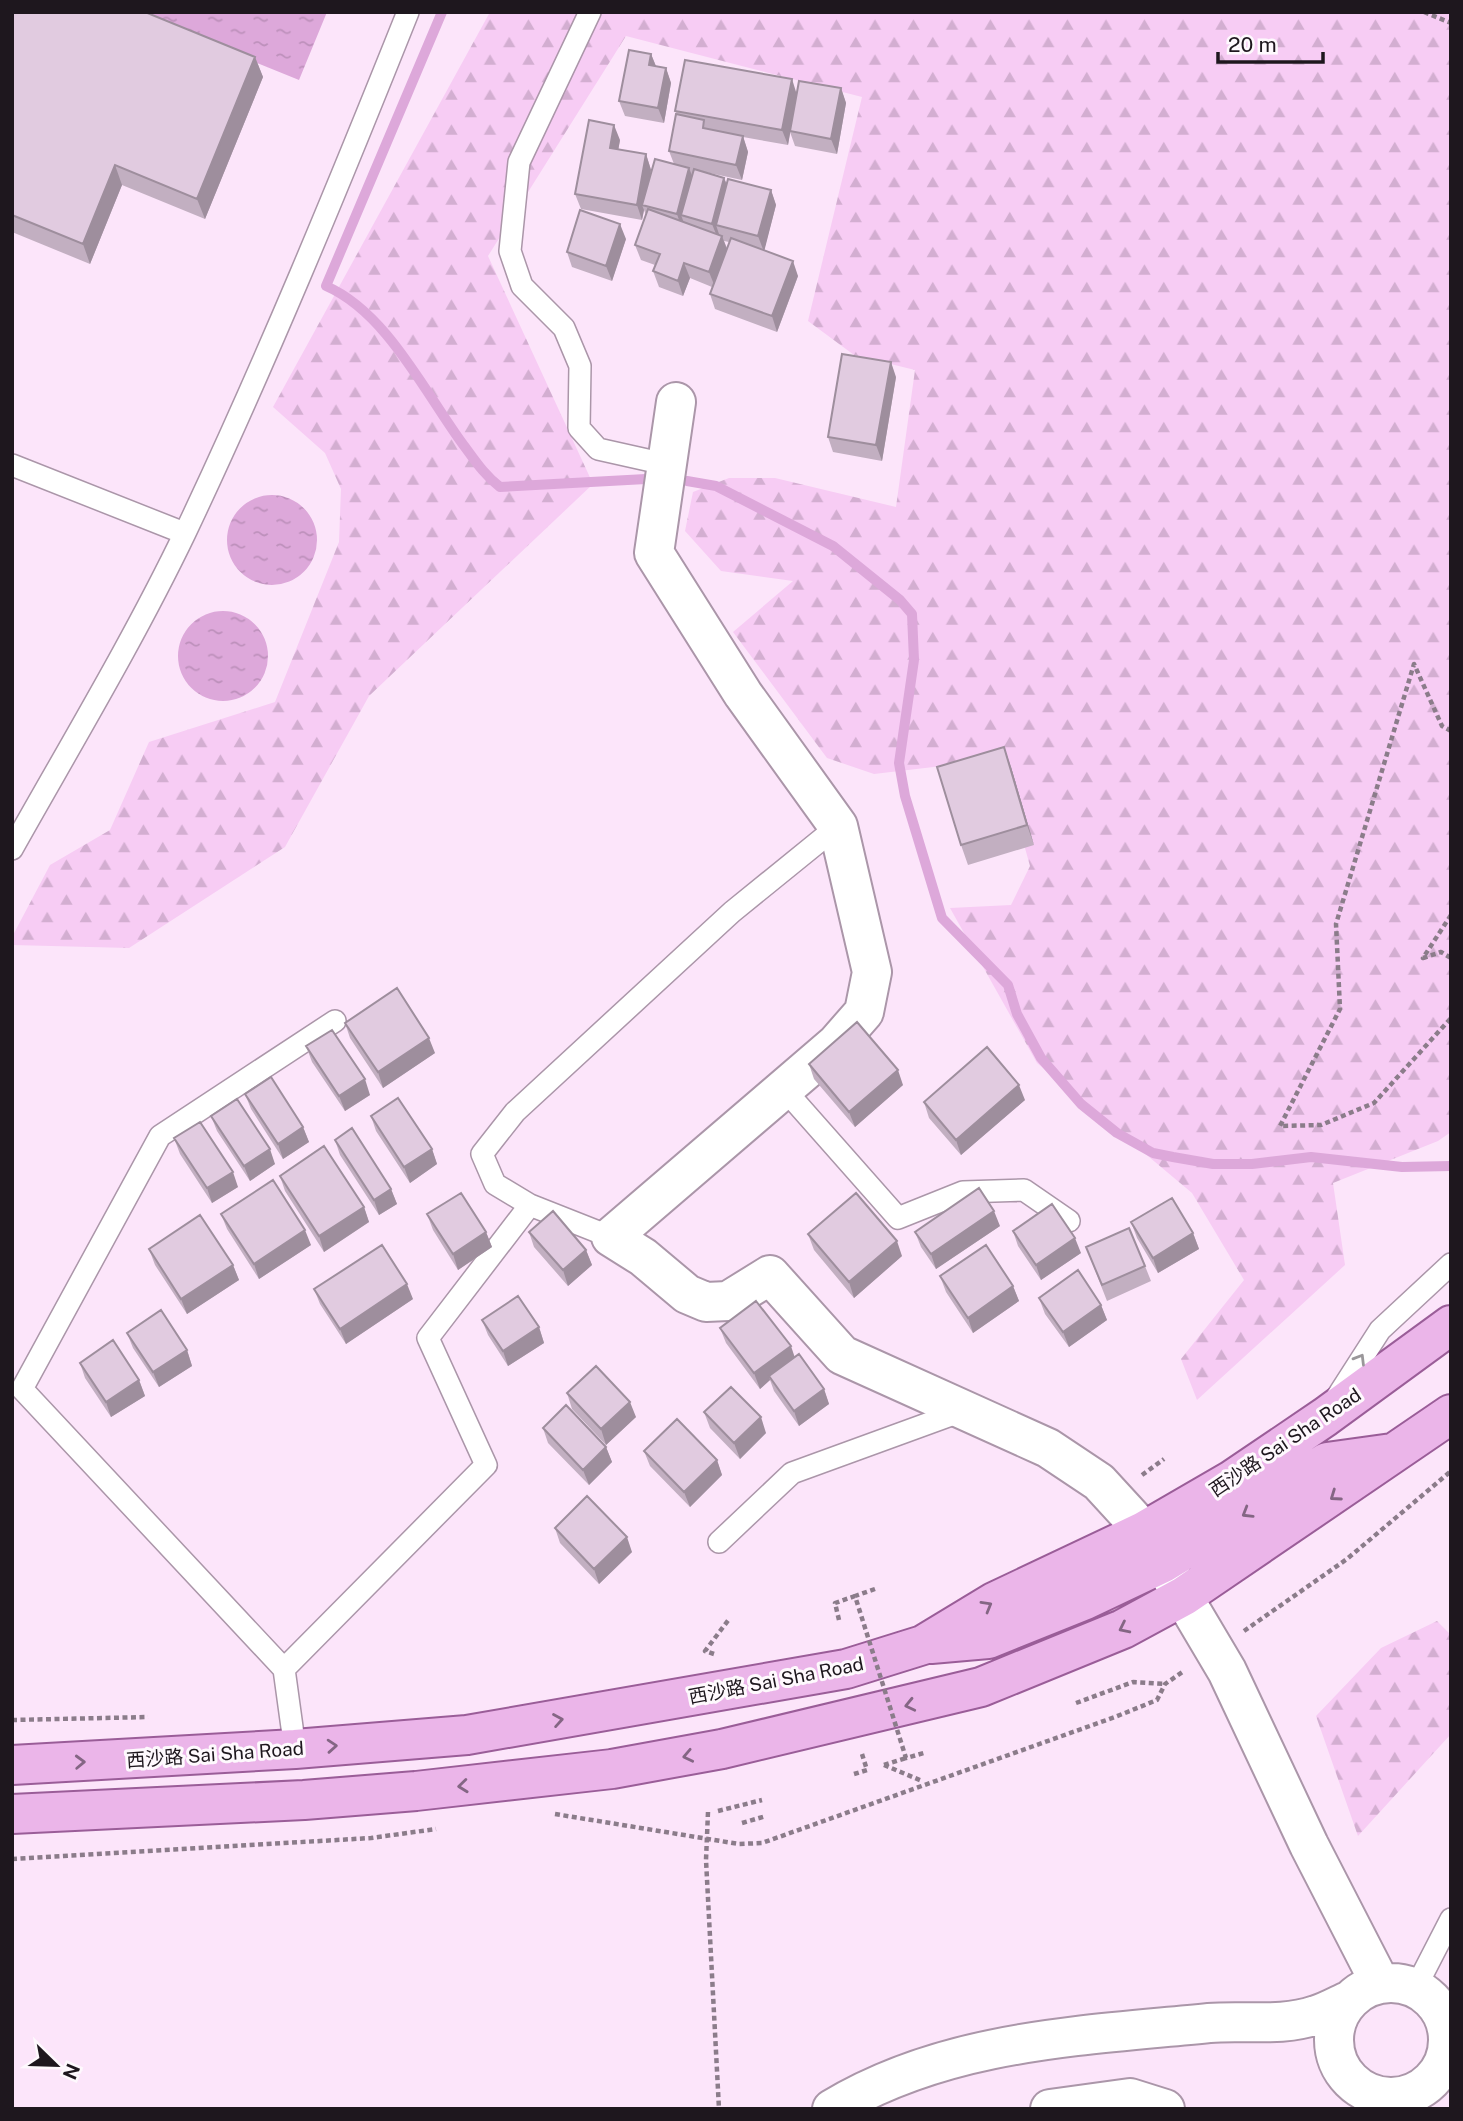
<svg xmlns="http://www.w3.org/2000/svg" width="1463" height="2121" viewBox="0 0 1463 2121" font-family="'Public Sans','Noto Sans TC',sans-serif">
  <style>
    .forest { fill: url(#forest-firs) }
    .water { fill: url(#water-ripples) }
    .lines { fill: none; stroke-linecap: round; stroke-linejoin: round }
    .stream { stroke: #dda8da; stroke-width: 10 }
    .lane-casing { stroke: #ab96a9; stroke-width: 24 }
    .street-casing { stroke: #ab96a9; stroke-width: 42 }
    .primary-casing { stroke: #9a5d98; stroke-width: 42 }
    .path { stroke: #8b7c8a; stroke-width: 4.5; stroke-dasharray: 5 3.5; stroke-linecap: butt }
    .lane { stroke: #fff; stroke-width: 21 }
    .street { stroke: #fff; stroke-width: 38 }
    .primary { stroke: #ebb5e9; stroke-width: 38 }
    .path-bridge { stroke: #8b7c8a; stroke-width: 4.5; stroke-dasharray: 5 3.5; stroke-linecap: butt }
    .wall { fill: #c2afc1; fill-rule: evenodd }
    .shaded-wall { fill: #9e8e9d }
    .building { fill: #e1cbe0; stroke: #9e8e9d; stroke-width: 2 }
    .oneway { stroke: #9a979a }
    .oneway2 { stroke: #846684 }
    .labels { text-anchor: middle; stroke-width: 6; stroke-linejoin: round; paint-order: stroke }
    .street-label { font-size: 19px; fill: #1e171e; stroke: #fef9fd }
  </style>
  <defs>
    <pattern id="forest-firs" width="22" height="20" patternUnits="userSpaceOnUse" patternTransform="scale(1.75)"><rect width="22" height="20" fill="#f7ccf4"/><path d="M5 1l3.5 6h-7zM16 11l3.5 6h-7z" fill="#d3aed1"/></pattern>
    <pattern id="water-ripples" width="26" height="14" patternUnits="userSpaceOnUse" patternTransform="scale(1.75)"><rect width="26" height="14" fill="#dda8da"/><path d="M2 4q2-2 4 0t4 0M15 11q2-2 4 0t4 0" fill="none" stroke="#bd90bb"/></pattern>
  </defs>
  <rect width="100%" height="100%" fill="#fce5fa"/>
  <path class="forest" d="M490,12H1451V1132L1438,1141L1333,1183L1345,1265L1197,1400L1181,1359L1244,1280L1192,1193L1037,1063L950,908L1011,905L1030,866L1006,780L993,760L874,774L827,758L733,632L793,581L721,571L685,531L693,492L729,478H775L896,507L915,370L854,355L808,321L862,97L626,36L488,256L593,484L369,696L285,847L129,948L12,945V937L50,865L110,830L149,742L275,702L339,542L341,489L325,453L273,407Z
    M1437,1621L1451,1635V1734L1358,1836L1316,1716L1381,1648Z"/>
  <path class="water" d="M132,12H327L299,80Z
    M227 540a45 45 0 1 1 90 0a45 45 0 1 1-90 0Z
    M178 656a45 45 0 1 1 90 0a45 45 0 1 1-90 0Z"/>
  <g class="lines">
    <path class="stream" d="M442,12L326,286C386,312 424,391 462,443C474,459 484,475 500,487L646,479
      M687,481L716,486L833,546L900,600L912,614L914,660L899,763L905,796L942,918L1008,985L1017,1014L1041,1058L1081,1104L1117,1133L1153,1153L1173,1157L1213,1164H1252L1311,1157L1402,1167L1451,1166"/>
    <defs>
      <path id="lane" d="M590,12L519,162L510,251L522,286L564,328L580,366L579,428L598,449L665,464
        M12,465L184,533
        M12,849C71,744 133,641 185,533C266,362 338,187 408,12
        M335,1021L160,1136L22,1389L284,1669L486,1465L428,1338L530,1205
        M784,1089L898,1218L963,1192L1024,1190L1069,1221
        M611,1237L530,1205L495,1184L482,1154L515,1112L732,912L838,826
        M1337,1397L1380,1330L1451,1264
        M719,1542L792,1473L965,1410
        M284,1669L295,1749
        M1416,1987L1451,1919"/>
      <path id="street" d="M676,402L654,553L743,694L838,826L872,972L864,1012L836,1044L611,1237L643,1257L687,1294L706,1302L728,1301L770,1275L842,1355L1048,1448L1099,1482L1144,1531L1227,1671L1309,1845L1380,1983
        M1334 2040a57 57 0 1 1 114 0a57 57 0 1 1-114 0Z
        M832,2109C947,2040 1080,2036 1209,2023C1244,2020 1282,2027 1316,2015C1327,2012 1339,2005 1350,2000
        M1050,2109L1130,2098L1165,2109"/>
      <path id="primary" d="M931,1644L988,1639L1085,1600L1163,1563L1327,1462L1392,1453
        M12,1765L295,1749L467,1735L846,1669L923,1645L994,1602L1144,1531L1232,1480L1325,1417L1451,1325
        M12,1814L304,1800L416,1791L612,1769L722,1749L981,1687L1123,1629L1184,1596L1451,1414"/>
    </defs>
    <use href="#lane" class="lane-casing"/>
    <use href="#street" class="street-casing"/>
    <use href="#primary" class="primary-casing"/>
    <path class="path" d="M1424,12L1451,23
      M1451,731L1442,726L1414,664L1336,924L1340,1009L1280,1126L1321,1125L1374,1103L1451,1018
      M1451,915L1423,958L1441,952L1451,958
      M1142,1475L1164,1459
      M839,1620L835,1603L855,1596
      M1244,1631L1347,1559L1451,1471
      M714,1654L705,1651L730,1618
      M1076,1703L1133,1682L1165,1684
      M12,1720L148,1717
      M884,1765L922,1781
      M884,1765L906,1758
      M854,1774L867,1770L862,1754
      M718,1811L762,1800
      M708,1812L706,1860L719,2109
      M555,1814L739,1844L762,1843L1115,1717L1157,1700L1165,1684L1184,1671
      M742,1823L766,1816
      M12,1859L371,1838L436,1829"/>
    <use href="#lane" class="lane"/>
    <use href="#street" class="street"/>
    <use href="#primary" class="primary"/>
    <path class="path-bridge" d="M875,1589L855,1596L906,1758L924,1753"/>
  </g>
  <path class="wall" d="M12,12L255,57L263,77L205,219L122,185L90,264L12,232Z
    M651,54L656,66L666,68L671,83L664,123L625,116L619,101Z
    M841,88L846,103L837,154L795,146L790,132L788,145L743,137L748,152L742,180L700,171L724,178L727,184L771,190L776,205L764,250L798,276L777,332L715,309L710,294L712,287L690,278L683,296L659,287L653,271L655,265L641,260L635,245L646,215L644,210L642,220L581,209L575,194L620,140L618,150L646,154L651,170L649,180L674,164L669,151L677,114L675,111L797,93ZM724,241L729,242L727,248Z
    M626,239L612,281L572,267L567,252Z
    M896,377L882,461L833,452L828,437Z
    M1011,767L1034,845L968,865L961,845Z
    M345,1023L435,1053L383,1088L350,1038Z
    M306,1046L370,1095L345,1111L312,1062Z
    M809,1064L903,1085L855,1127L814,1079Z
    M245,1094L303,1127L309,1142L283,1159L251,1109Z
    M1025,1100L961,1155L929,1118L924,1102Z
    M211,1116L275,1164L250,1181L217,1131Z
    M371,1116L432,1149L437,1164L410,1183L376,1131Z
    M174,1138L238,1187L212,1203L180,1154Z
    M335,1140L391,1189L397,1204L379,1215L340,1155Z
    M280,1176L364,1207L369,1222L324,1252L285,1191Z
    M221,1214L311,1245L259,1279L227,1229Z
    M427,1214L486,1232L492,1247L458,1270L433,1230Z
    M1131,1222L1193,1233L1199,1249L1158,1273L1137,1238Z
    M1000,1226L936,1269L921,1247L915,1232Z
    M1013,1231L1081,1253L1041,1280L1018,1246Z
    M529,1232L586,1250L592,1265L568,1286L534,1247Z
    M808,1234L902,1256L854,1298L814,1250Z
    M1086,1247L1145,1266L1151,1281L1107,1301Z
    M149,1249L233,1265L239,1280L187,1314L155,1265Z
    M940,1276L1013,1286L1019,1301L973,1333L946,1292Z
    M314,1289L413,1299L346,1344L320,1304Z
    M1039,1298L1101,1305L1107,1320L1069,1347L1045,1314Z
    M482,1320L539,1327L544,1343L508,1366L488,1335Z
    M720,1328L795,1357L824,1389L829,1404L799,1426L774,1391L770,1380L760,1389L726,1343Z
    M127,1333L187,1350L192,1366L159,1387L133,1348Z
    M80,1363L139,1380L145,1396L111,1417L85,1378Z
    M567,1393L636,1417L606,1445L572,1409Z
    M704,1412L766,1433L740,1459L710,1428Z
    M543,1428L606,1447L612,1462L589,1485L548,1443Z
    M644,1451L717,1460L722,1475L690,1507L650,1466Z
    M555,1528L632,1552L599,1584L560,1543Z"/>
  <path class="shaded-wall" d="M651,54L657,69L649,65Z
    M255,57L263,77L205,219L197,199Z
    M666,68L671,83L664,123L658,108Z
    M792,79L797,95L788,145L782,130Z
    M841,88L846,103L837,154L831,139Z
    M614,125L620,140L616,163L610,148Z
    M743,136L748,152L742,180L736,165Z
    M646,154L651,170L645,206L642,205L644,210L642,220L637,205Z
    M115,165L122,185L90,264L83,244Z
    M689,168L695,183L681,215L684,223L682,229L677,214Z
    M724,178L730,193L716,225L719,234L718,239L712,224Z
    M771,190L776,205L764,252L758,236Z
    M620,224L626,239L612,281L606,266Z
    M722,236L728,252L715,287L709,272Z
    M793,261L798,276L777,332L772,316Z
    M684,263L690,278L683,296L678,281Z
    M891,362L896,377L882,461L876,445Z
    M1004,747L1011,767L1034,845L1027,825Z
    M429,1038L435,1053L383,1088L378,1072Z
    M898,1070L903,1085L855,1127L849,1112Z
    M365,1079L370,1095L345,1111L339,1096Z
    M1019,1085L1025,1100L961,1155L956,1140Z
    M303,1127L309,1142L283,1159L278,1144Z
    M270,1149L275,1164L250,1181L244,1166Z
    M432,1149L437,1164L410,1183L404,1167Z
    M233,1172L238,1187L212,1203L207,1188Z
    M391,1189L397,1204L379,1215L374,1200Z
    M364,1207L369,1222L324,1252L319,1236Z
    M994,1211L1000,1226L936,1269L931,1254Z
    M305,1230L311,1245L259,1279L254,1264Z
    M486,1232L492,1247L458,1270L453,1254Z
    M1193,1233L1199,1249L1158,1273L1153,1258Z
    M1075,1238L1081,1253L1041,1280L1036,1265Z
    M897,1241L902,1256L854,1298L849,1282Z
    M586,1250L592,1265L568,1286L563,1270Z
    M233,1265L239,1280L187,1314L181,1299Z
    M407,1284L413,1299L346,1344L340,1329Z
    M1013,1286L1019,1301L973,1333L968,1318Z
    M1101,1305L1107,1320L1069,1347L1063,1332Z
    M539,1327L544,1343L508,1366L503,1351Z
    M791,1346L796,1361L769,1376L770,1380L760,1389L754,1373Z
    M187,1350L192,1366L159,1387L153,1372Z
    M139,1380L145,1396L111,1417L106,1402Z
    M824,1389L829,1404L799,1426L794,1411Z
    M630,1402L636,1417L606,1445L601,1429Z
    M761,1417L766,1433L740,1459L734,1443Z
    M606,1447L612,1462L589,1485L583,1470Z
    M717,1460L722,1475L690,1507L684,1492Z
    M627,1537L632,1552L599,1584L594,1569Z"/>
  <path class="building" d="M12,12H145L255,57L197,199L115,165L83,244L12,215Z
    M629,50L651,54L649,65L666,68L658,108L619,101Z
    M685,60L792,79L782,130L675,111Z
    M799,81L841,88L831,139L790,131Z
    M676,114L704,120L703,128L743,136L736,165L669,151Z
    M589,120L614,125L610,148L646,154L637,205L575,194Z
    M655,159L689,168L677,214L642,205Z
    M694,169L724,178L712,224L681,215Z
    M728,179L771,190L758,236L716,225Z
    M648,209L722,236L709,272L684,263L678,281L653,271L660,254L635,245Z
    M580,210L620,224L606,266L567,252Z
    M731,238L793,261L772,316L710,294Z
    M842,354L891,362L876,445L828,437Z
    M1004,747L1027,825L961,845L937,767Z
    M397,988L429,1038L378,1072L345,1023Z
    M857,1022L898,1070L849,1112L809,1064Z
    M332,1030L365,1079L339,1096L306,1046Z
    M987,1047L1019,1085L956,1140L924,1102Z
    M271,1077L303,1127L278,1144L245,1094Z
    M398,1098L432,1149L404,1167L371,1116Z
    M237,1099L270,1149L244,1166L211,1116Z
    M200,1122L233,1172L207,1188L174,1138Z
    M352,1128L391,1189L374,1200L335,1140Z
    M324,1146L364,1207L319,1236L280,1176Z
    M273,1180L305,1230L254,1264L221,1214Z
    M979,1188L994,1211L931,1254L915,1232Z
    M461,1193L486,1232L453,1254L427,1214Z
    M856,1193L897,1241L849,1282L808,1234Z
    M1172,1198L1193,1233L1153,1258L1131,1222Z
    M1052,1204L1075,1238L1036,1265L1013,1231Z
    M553,1211L586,1250L563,1270L529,1232Z
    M200,1215L233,1265L181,1299L149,1249Z
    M1129,1228L1145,1266L1102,1285L1086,1247Z
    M382,1245L407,1284L340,1329L314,1289Z
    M986,1245L1013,1286L968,1318L940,1276Z
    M1078,1270L1101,1305L1063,1332L1039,1298Z
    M518,1296L539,1327L503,1351L482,1320Z
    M756,1301L791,1346L754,1373L720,1328Z
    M161,1310L187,1350L153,1372L127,1333Z
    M113,1340L139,1380L106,1402L80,1363Z
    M799,1354L824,1389L794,1411L769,1376Z
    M596,1366L630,1402L601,1429L567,1393Z
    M731,1387L761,1417L734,1443L704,1412Z
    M566,1405L606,1447L583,1470L543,1428Z
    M677,1419L717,1460L684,1492L644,1451Z
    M587,1496L627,1537L594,1569L555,1528Z"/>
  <defs><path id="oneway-chevron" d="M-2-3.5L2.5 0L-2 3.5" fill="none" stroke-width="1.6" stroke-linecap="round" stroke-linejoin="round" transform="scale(1.75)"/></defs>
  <use class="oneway" href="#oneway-chevron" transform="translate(1360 1359) rotate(-59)"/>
  <g class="oneway2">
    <use href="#oneway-chevron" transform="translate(1335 1496) rotate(145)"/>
    <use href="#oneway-chevron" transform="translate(1247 1513) rotate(149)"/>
    <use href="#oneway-chevron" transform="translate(987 1606) rotate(-30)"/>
    <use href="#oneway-chevron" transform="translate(1124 1628) rotate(154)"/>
    <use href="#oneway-chevron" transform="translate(910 1705) rotate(167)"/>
    <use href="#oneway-chevron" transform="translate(558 1720) rotate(-10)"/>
    <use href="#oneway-chevron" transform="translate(332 1746) rotate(-4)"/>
    <use href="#oneway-chevron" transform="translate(688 1756) rotate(168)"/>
    <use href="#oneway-chevron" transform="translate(80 1762) rotate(-2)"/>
    <use href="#oneway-chevron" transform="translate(463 1786) rotate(174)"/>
  </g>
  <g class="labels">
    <g class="street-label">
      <text transform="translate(1285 1442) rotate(-34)" y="7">西沙路 Sai Sha Road</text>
      <text transform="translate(776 1680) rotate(-11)" y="7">西沙路 Sai Sha Road</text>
      <text transform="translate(215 1754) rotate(-4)" y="7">西沙路 Sai Sha Road</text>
    </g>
  </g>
  <rect width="1463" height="2121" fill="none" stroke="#1e171e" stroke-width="28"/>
  <g transform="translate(56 2065) rotate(113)" stroke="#fef9fd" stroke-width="5" paint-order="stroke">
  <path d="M0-5L12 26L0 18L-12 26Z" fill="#1e171e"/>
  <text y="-10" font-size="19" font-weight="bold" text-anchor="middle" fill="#1e171e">N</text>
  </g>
  <path d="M1218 52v10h105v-10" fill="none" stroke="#1e171e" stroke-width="3.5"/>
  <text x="1228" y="52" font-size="21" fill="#1e171e" stroke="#fef9fd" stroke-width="5" paint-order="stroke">20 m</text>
</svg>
